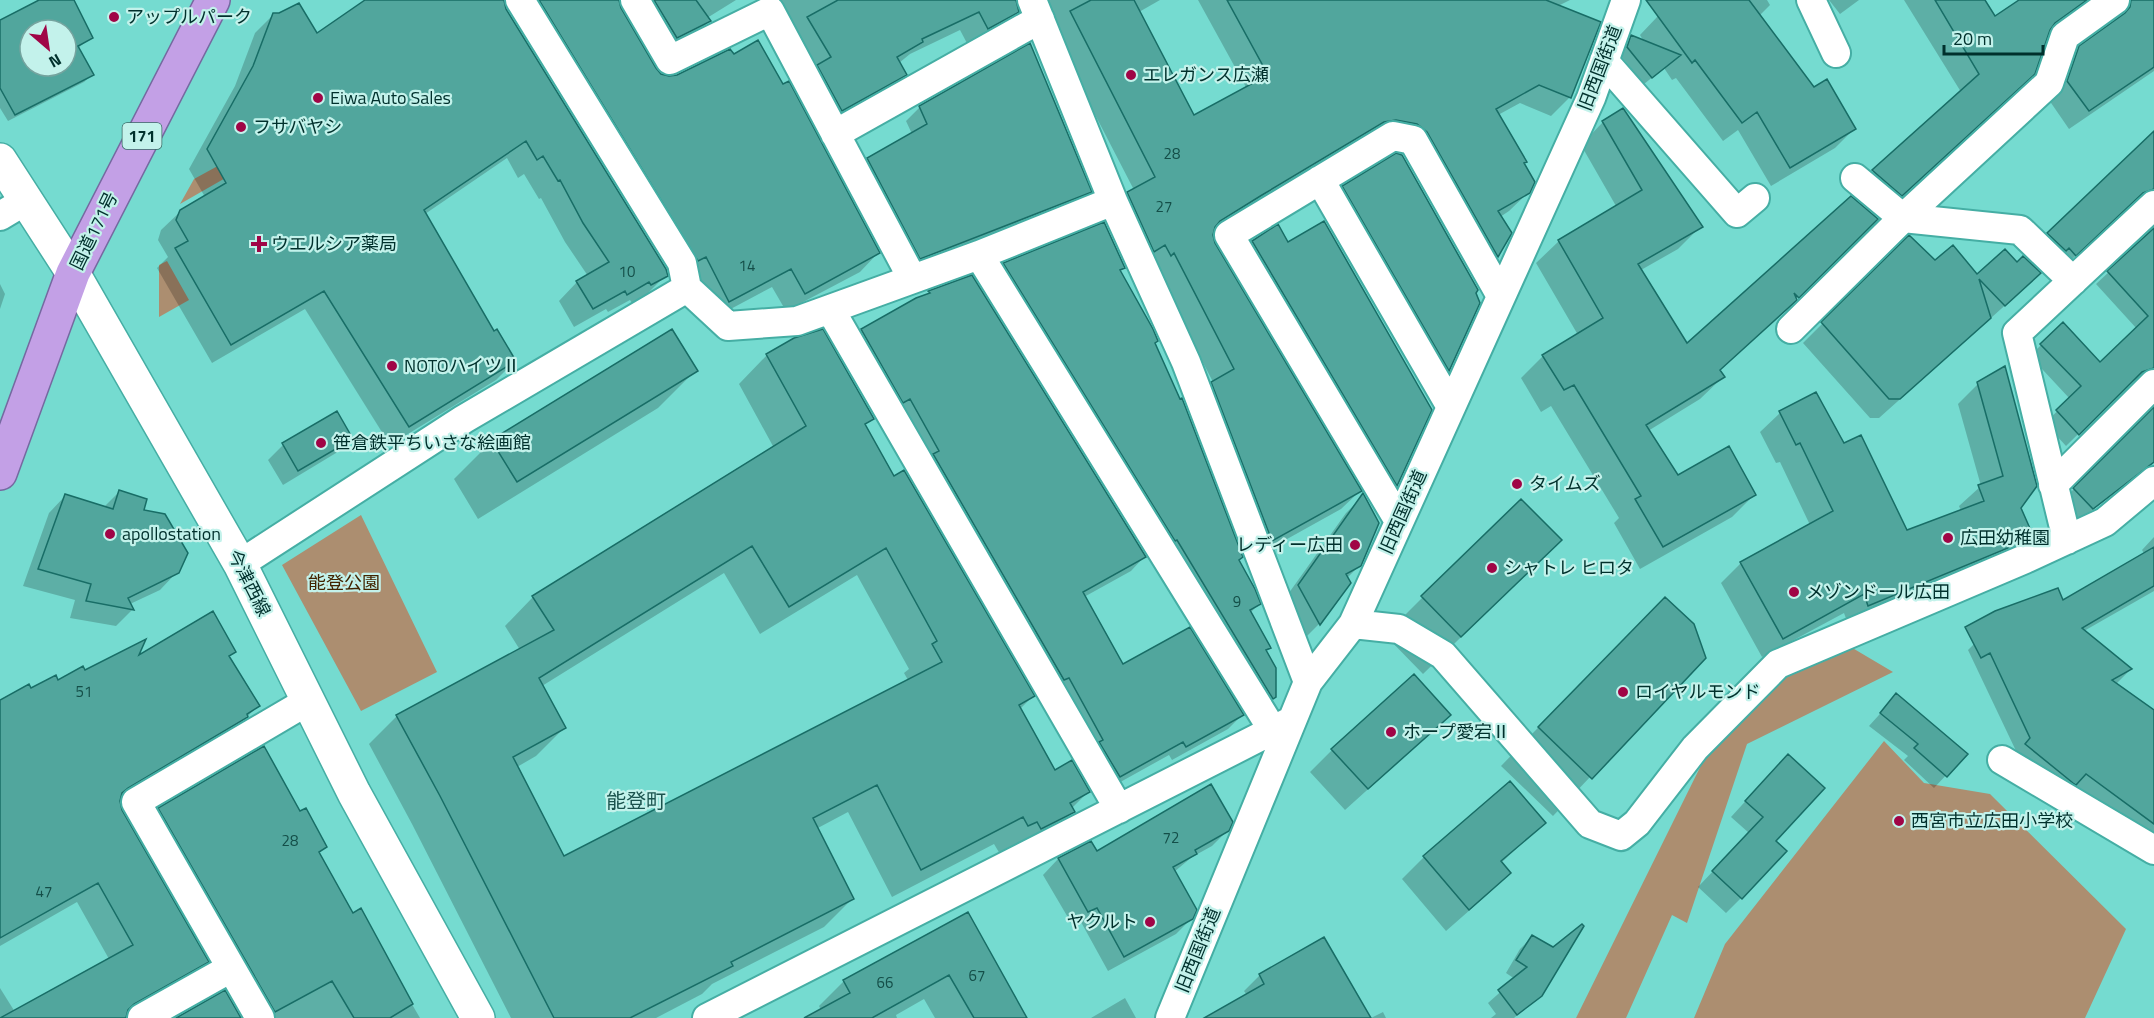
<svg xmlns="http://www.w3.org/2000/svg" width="2154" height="1018" viewBox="0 0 2154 1018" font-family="'Titillium Web','Noto Sans JP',sans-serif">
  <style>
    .green { fill: #ac8e70 }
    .shadow { fill: #0003; fill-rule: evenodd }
    .building { fill: #51a69d; stroke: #186d66; stroke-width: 1.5; fill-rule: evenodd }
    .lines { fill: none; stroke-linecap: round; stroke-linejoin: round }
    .minor-casing { stroke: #45aea4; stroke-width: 32 }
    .tertiary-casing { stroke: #45aea4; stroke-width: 36 }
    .trunk-casing { stroke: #7569a0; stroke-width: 36 }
    .minor { stroke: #fff; stroke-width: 28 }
    .tertiary { stroke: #fff; stroke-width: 33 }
    .trunk { stroke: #c3a0e6; stroke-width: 33 }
    .poi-dot { fill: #a00546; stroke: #c3f2eb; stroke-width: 2 }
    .labels { text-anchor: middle; stroke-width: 4.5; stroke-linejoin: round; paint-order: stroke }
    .number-label { font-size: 15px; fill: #144e48 }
    .shield { fill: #c3f2eb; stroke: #3a6a65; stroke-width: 1.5 }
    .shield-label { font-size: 16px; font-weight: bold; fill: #00302c }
    .poi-label { font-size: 18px; fill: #00302c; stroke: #c3f2eb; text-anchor: start }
    .street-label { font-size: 18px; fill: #00302c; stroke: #c3f2eb }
    .park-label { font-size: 18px; fill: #422400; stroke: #c3f2eb }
    .neighbourhood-label { font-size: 20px; fill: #1b534e; stroke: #c3f2eb }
  </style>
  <rect width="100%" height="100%" fill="#75dbd0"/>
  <path class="green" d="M276,134L283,145L180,204L194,179Z
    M167,261L189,300L159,317V265Z
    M361,515L437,672L361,711L282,565Z
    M1844,643L1893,672L1747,744L1687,923L1672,915L1626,1018H1576L1721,725L1807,657Z
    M1884,741L1924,783L1990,794L2126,929L2085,1018H1694L1725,944Z"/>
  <path class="shadow" d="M43,0H72L91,38L78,48L92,75L84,82L8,121L0,108V22ZM30,30H66V66H30Z
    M368,0H736L707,18L709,21L691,40L658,56L625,4L618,2L655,69L878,253L860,272L786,311L772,287L710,320L509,4L503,2L505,9L666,275L647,294L632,303L630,300L608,312L606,309L574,327L559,301L577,282L588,276L565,242L541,198L539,199L524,174L518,178L507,158L425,214L493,333L515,361L496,380L390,445L305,309L212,363L157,268L168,257L158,240L161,230L181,211L205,197L189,169L235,86L255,33L274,14L317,35Z
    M769,0H1160L1139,12L1193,117L1247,89L1198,0H1570L1558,6L1570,97L1551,116L1520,103L1498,115L1522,164L1529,192L1509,211L1500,217L1510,233L1497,256L1479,275L1398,142L1242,213L1212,232L1213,244L1360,491L1341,509L1253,558L1193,402L1213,382L1156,271L1109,212L1128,193L1134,190L1041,10L1015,2L1017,11L998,30L969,47L960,30L910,54L899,63L905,74L887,93L823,129Z
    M1680,0H1767L1770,5L1759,16L1813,89L1854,129L1835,148L1771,186L1738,130L1723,141L1676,78L1672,80L1664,68L1644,84L1620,55L1624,44L1632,36L1644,42L1640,35L1658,16Z
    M1829,0H1859L1840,14Z
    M1904,0H1983L1994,18L2022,0H2154V71L2069,129L2049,100L2060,67L2080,47L2112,24L2113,19L2085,5L2047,32L2014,92L1883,214L1854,190L1961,92Z
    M920,107L1090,192L1076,206L906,272L854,173L868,159L912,134L906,121Z
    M1603,122L1701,226L1678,249L1641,270L1687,345L1876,219L1773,322L1719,371L1723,377L1700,399L1648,431L1677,477L1755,494L1732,517L1640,569L1614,523L1619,518L1551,406L1541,412L1521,378L1543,356L1578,335L1536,263L1559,241L1616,206L1581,145Z
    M2154,133V187L2129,211L2119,215L2053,277L2045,269L2042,272L2026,256Z
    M1343,187L1448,369L1441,377L1335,196Z
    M1278,227L1287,244L1430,410L1396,485L1386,496L1241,253L1252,242Z
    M2154,230V385L2146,380L2137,379L2129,384L2066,446L2045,423L2070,399L2030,356L2041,345L2100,364L2137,329L2096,284Z
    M1909,237L1935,262L2020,292L1879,418H1870L1803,343Z
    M1004,264L1123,267L1119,271L1154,344L1237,560L1259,604L1250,613L1269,647L1265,651L1274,697L1264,707L994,274Z
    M971,277L1144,557L1131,571L1084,597L1122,666L1242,715L1228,729L1172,760L1169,755L1106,790L848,344L862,330L925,297L929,292Z
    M0,284L5,294L0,309Z
    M671,331L696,370L658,408L478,519L454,479L492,441Z
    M767,355L872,418L864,426L893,478L1033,696L1019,710L1054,772L1088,792L1071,809L1073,812L1045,840L1013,857L1008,849L1000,854L994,844L892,897L848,812L816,829L852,899L824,927L712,984L702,994L656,1018H511L412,824L369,744L397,716L520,650L505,626L533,597L774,448L739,384ZM724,573L760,634L857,575L909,669L904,673L908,680L563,858L517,767L536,756L564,728L542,686Z
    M1978,384L2019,507L2030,533L2010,553L1848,624L1844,613L1762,657L1721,583L1741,563L1810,525L1780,462L1776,463L1760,432L1780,413L1843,445L1906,532L1961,511L1959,506L1981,486L1958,404Z
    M2154,409V461L2080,520L2062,501Z
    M336,413L351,438L336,453L283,485L268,460L283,445Z
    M119,492L143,511L177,572L160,590L130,604L132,610L116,626L70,618L75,600L23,586L49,513L65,496L103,508Z
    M1363,496L1360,565L1347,578L1349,583L1319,624L1302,641L1281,604L1346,513Z
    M2154,537V591L2084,631L2130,670L2115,685L2154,712V845L2017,753L1968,650L1982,636L2062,602L2145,555L2142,550Z
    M1522,578L1423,674L1385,635L1423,597Z
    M1627,636L1704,657L1553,816L1501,766Z
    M234,652L228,658L258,706L226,737L118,800L120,811L207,961L186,982L132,1012L124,1000L92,1018H0V988L15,1012L109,959L77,902L0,946V702L85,672L135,659Z
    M1897,695L1966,754L1934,788L1904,760L1908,756L1869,726Z
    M1426,737L1345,810L1310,772L1332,750Z
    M1773,771L1774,841L1741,898L1726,913L1698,887L1749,833L1731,817Z
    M159,809L300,813L325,847L318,854L353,915L378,946L420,1018H256L144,824Z
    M1544,823L1501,863L1509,873L1487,895L1446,931L1402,879L1424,857Z
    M1228,830L1212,846L1192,857L1174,872L1192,918L1176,934L1108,971L1081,922L1073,926L1043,875L1058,859L1091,843L1097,853Z
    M967,914L1026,1018H935L924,999L896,1015L897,1018H807L821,1010L819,1006L844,981Z
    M1532,937L1540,995L1514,1018H1491L1496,1014L1488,1003L1515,979L1506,973L1520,949Z
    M1323,939L1370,1018H1207L1247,995L1244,991L1259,976Z
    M1125,998L1136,1018H1091Z
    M1383,1012L1386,1018H1371Z"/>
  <path class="building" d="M39,0H74L93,38L78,46L94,75L15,115L0,88V20ZM30,30H66V66H30Z
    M365,0H504L506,9L666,269L668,276L651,285L649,282L627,295L625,291L593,309L576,281L609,262L583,223L560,180L558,181L543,156L537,160L526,141L424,210L494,331L497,329L516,361L409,427L324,291L231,345L175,248L188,241L176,220L180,210L226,183L207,149L253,66L273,13H279L299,3L317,33Z
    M539,0H619L621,8L656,68L661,74L669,76L677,75L730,49L734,54L758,40L783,84L789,81L880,253L805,294L791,269L729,302L706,257L698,261Z
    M654,0H696L711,21L677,38Z
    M838,0H1016L1019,12L988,29L979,12L922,39L923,42L897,57L907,75L842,111L817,65L831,57L807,17Z
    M1091,0H1134L1194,115L1268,75L1227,0H1546L1601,22L1571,98L1539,85L1496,109L1527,162L1524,163L1535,182L1530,193L1498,211L1512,233L1498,257L1427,132L1417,124L1396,120L1384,122L1262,195L1220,221L1215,227L1213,235L1215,243L1362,491L1272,541L1211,382L1234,369L1174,253L1171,256L1165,245L1154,252L1127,192L1155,177L1070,11Z
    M1646,0H1749L1814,87L1827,79L1856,129L1790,168L1757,112L1742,123L1695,60L1692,63Z
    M1935,0H1985L1995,16L2019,0H2087L2055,23L2050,30L2035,74L1902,196L1872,170L1979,74Z
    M2131,0H2154V67L2089,111L2067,81L2079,46L2125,13L2130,7Z
    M1631,35L1681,55L1652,78L1627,47Z
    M1030,43L1092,192L920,259L867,158L927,124L919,106Z
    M1623,108L1703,227L1638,264L1687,343L1851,196L1878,219L1799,298L1794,293L1797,300L1720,370L1725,377L1646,425L1678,475L1729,446L1756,495L1663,547L1635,499L1641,496L1574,385L1564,390L1542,355L1603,318L1558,240L1642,190L1602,121Z
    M2154,131V189L2143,193L2076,256L2069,248L2066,251L2047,233Z
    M1396,153L1402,155L1478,290L1476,293L1480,303L1449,371L1342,186Z
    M1324,221L1432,410L1397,486L1252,241L1278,224L1288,242Z
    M1104,222L1125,268L1120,270L1153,329L1158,341L1155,343L1180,399L1182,398L1243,557L1239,560L1255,589L1261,604L1250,610L1271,648L1266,650L1276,668V697L1273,699L1177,540L1175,541L1003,263Z
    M2154,228V368L2142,372L2079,435L2056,410L2081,386L2040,344L2063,322L2100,362L2148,316L2107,271Z
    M1909,235L1935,260L1953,245L1977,274L2005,249L2017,262L2023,256L2041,273L2005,306L1979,279L1991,318L1900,399H1889L1821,322Z
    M972,275L1146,557L1083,592L1123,664L1190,627L1244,715L1186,747L1183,742L1120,777L1099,742L1103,740L1069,678L1064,680L933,454L939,451L910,399L903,403L861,329L916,298L930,293L928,291Z
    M672,329L698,371L517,482L491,440Z
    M823,329L874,419L865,424L894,476L904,470L1035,696L1019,705L1055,770L1072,760L1090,792L1070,803L1075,812L1041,829L1037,822L1028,826L1023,817L921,870L877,785L813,818L854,899L731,962L733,966L630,1018H554L440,796L396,715L554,630L532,596L806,426L766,354L794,338ZM752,546L789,607L886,548L937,641L932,644L942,662L564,856L513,757L566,728L539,678Z
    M2005,366L2037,486L2021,508L2032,533L2012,541L2008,548L1868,606L1864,594L1783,639L1740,562L1833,511L1800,443L1796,445L1779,411L1816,392L1844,443L1861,435L1907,530L1984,501L1978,485L2003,476L1977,382Z
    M2154,407V462L2093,509L2073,488Z
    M337,411L353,439L298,471L282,443Z
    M119,490L147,499L144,510L165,514L188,553L179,573L128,598L134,610L86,601L91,584L38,569L65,494L113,509Z
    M1363,493L1379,523L1361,566L1346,574L1351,583L1320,625L1298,585Z
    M1521,499L1562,540L1461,637L1421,596Z
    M2154,547V586L2082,628L2132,669L2112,680L2154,710V824L2086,774L2076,785L2073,783L2025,744L2030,738L1990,653L1981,658L1965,627L1995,611L2058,588L2063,600Z
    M1665,597L1694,624L1706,658L1592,779L1538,727Z
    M213,611L236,652L229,656L260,706L247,714L248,717L128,788L122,793L120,801L122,810L209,962L134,1004L128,1010L126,1018H0L133,945L98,883L0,938V700L29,684L31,688L56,675L58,680L83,666L85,670L146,639L139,655Z
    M1414,674L1451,715L1368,789L1331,749Z
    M1896,693L1968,754L1947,777L1914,748L1918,744L1880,713Z
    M264,746L300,811L306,808L327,847L319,852L353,913L361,908L413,1004L390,1018H354L332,981L275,1012L158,808Z
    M1788,754L1825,788L1776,841L1787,851L1742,899L1712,871L1763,817L1745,801Z
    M1510,781L1546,823L1501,861L1511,873L1469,910L1423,856Z
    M1211,784L1233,822L1229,831L1195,850L1197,854L1173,867L1197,910L1193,919L1124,957L1097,908L1088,912L1058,858L1091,841L1097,851Z
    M968,912L1027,1018H974L949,975L872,1018H804L850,993L843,980Z
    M1582,924L1584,926L1542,996L1517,1015L1498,990L1527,967L1516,960L1532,935L1553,947Z
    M1324,937L1371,1018H1204L1264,984L1259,974Z
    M225,990L241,1018H176Z"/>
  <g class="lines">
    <defs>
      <path id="minor" d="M520,0L682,263L687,288
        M635,0L670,60L770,11L912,278
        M1032,0L1113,201L1186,362L1308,682
        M1811,0L1836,53
        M1604,61L1737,213L1755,198
        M835,134L1040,19
        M1855,178L1903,218L2020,230L2073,281
        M1320,180L1451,407
        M0,216L25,201
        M979,255L1272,729
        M830,309L1119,809
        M1791,329L1903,218L2049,83L2065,36L2115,0
        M2053,485L2154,384
        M1399,521L1229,235L1393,136L1413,140L1501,296
        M2067,540L2017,333L2154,205
        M240,564L464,419L687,288L728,326L797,321L979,255L1113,201
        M1353,624L1399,629L1443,655L1590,824L1621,836L1637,823L1695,748L1778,664L2025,559L2105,522L2154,481
        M2002,760L2154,850
        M142,1018L231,968
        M260,1018L136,802L308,701
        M707,1018L1291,721
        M1170,1018L1308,682L1353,624L1591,98L1626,0"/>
      <path id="tertiary" d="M0,160L73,273L240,564L354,793L478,1018"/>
      <path id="trunk" d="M0,473L73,273L213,0"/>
    </defs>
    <use href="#minor" class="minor-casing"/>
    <use href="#tertiary" class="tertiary-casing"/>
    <use href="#trunk" class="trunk-casing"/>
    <use href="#minor" class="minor"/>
    <use href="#tertiary" class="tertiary"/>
    <use href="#trunk" class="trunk"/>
  </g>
  <g class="poi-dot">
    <circle cx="114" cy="17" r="6"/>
    <circle cx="1131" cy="75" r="6"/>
    <circle cx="318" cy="98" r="6"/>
    <circle cx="241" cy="127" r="6"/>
    <path d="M256 235h6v6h6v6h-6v6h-6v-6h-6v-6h6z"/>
    <circle cx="392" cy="366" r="6"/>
    <circle cx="321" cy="443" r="6"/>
    <circle cx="1517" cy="484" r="6"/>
    <circle cx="110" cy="534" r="6"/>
    <circle cx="1948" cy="538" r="6"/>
    <circle cx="1355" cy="545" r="6"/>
    <circle cx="1492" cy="568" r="6"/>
    <circle cx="1794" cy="592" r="6"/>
    <circle cx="1623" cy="692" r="6"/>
    <circle cx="1391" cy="732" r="6"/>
    <circle cx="1899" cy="821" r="6"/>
    <circle cx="1150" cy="922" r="6"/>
  </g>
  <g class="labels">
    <g class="number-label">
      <text x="1172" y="159">28</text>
      <text x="1164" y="212">27</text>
      <text x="747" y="271">14</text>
      <text x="627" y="277">10</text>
      <text x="1237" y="607">9</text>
      <text x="84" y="697">51</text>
      <text x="1171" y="843">72</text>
      <text x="290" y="846">28</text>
      <text x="44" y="897">47</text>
      <text x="977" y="981">67</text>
      <text x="885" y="988">66</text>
    </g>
    <rect class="shield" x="122.5" y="123" width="39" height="26" rx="4.5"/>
    <g class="shield-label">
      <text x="142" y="142">171</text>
    </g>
    <g class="poi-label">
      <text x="126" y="23">アップルパーク</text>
      <text x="1143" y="81">エレガンス広瀬</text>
      <text x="330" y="104">Eiwa Auto Sales</text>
      <text x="253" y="133">フサバヤシ</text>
      <text x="271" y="250">ウエルシア薬局</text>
      <text x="404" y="372">NOTOハイツⅡ</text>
      <text x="333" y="449">笹倉鉄平ちいさな絵画館</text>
      <text x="1529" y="490">タイムズ</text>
      <text x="122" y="540">apollostation</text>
      <text x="1960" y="544">広田幼稚園</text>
      <text x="1343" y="551" text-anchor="end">レディー広田</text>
      <text x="1504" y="574">シャトレ ヒロタ</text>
      <text x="1806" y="598">メゾンドール広田</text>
      <text x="1635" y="698">ロイヤルモンド</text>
      <text x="1403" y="738">ホープ愛宕Ⅱ</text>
      <text x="1911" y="827">西宮市立広田小学校</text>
      <text x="1138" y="928" text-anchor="end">ヤクルト</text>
    </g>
    <g class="street-label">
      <text transform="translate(1600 68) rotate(-69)" y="6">旧西国街道</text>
      <text transform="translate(94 231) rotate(-64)" y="6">国道171号</text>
      <text transform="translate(1403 512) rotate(-66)" y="6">旧西国街道</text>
      <text transform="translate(249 583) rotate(63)" y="6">今津西線</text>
      <text transform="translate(1198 950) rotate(-68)" y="6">旧西国街道</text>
    </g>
    <g class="park-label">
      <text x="344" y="589">能登公園</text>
    </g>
    <g class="neighbourhood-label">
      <text x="636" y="808">能登町</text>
    </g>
  </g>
  <g transform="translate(48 48) rotate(151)"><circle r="28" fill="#c3f2eb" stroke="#75a49f" stroke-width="1.5"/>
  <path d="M0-4.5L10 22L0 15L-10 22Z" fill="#a00546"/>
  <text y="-9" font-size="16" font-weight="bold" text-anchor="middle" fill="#00302c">N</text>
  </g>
  <path d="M1944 45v9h99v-9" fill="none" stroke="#00302c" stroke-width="3"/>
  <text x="1953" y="45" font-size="18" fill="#00302c" stroke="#c3f2eb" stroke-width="4.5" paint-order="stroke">20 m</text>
</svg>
